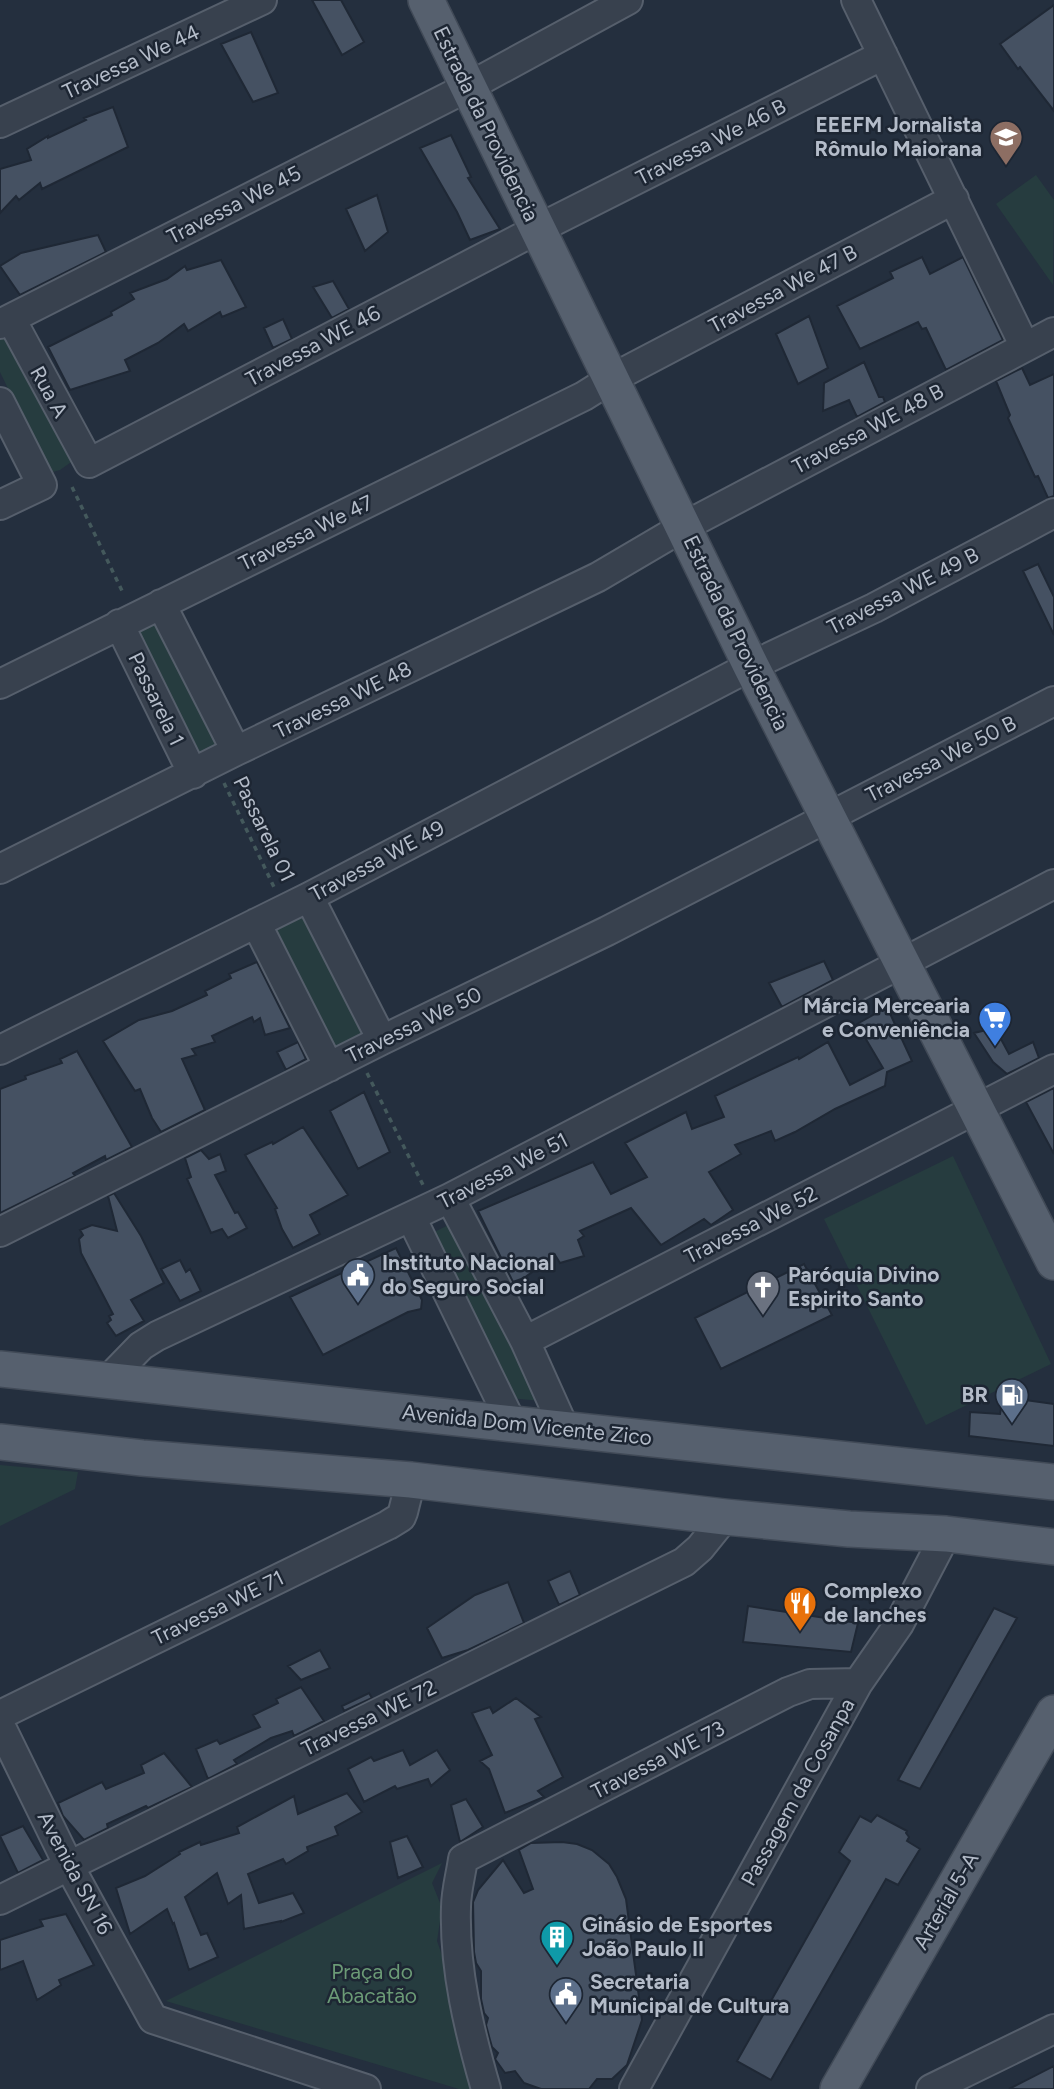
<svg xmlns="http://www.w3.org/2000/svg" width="1054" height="2089" viewBox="0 0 1054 2089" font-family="Figtree,sans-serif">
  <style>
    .green { fill: #263c3f }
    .building { fill: #455162; stroke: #1f2835; stroke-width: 2 }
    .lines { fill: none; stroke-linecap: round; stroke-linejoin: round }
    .minor-casing { stroke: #565f6c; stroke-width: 32 }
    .major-casing { stroke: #414a57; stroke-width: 38 }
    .path { stroke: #44595c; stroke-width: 3.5; stroke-dasharray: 5 5; stroke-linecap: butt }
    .minor { stroke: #38414e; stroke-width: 28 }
    .major { stroke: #56606e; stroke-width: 35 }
    .labels { text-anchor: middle; stroke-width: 5; stroke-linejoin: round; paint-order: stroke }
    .street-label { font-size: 21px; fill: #b4bcc9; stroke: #1d2633 }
    .poi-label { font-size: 21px; font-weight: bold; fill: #b4bcc9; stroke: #1d2633; text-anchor: start }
    .park-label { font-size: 21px; fill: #6b9a76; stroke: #1d2633 }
  </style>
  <rect width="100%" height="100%" fill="#242f3e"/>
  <path class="green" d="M1036,175L1054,200L1053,285L996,204Z
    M11,333L74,460L60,470L49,473L0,372V339Z
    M161,604L235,751L193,774L119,624Z
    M304,911L365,1037L336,1052L272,926Z
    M953,1156L1051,1364L926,1425L824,1219Z
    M459,1220L542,1401L509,1398L430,1234Z
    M0,1465L78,1472L75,1489L0,1526Z
    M442,1863L432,1883L442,1908L437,1941L449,1975L471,2089H459L166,2001Z"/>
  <path class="building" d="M312,0H341L364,42L342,55Z
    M1054,5V111L1020,67L1018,69L1000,44Z
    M251,32L278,93L253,102L221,44Z
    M113,107L128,147L42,189L40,183L19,200L16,196L0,213V169L31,160L27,149L48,136V138L86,120L84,118Z
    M451,135L471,177L468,178L500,229L470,240L457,212L420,148Z
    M377,195L388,232L365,251L346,209Z
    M98,235L106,252L20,295L0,266L21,253Z
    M922,257L930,274L963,257L1003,340L946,370L926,328L922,329L918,322L860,349L837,306L893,278L890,272Z
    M221,260L246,307L222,317L220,312L188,331L184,324L158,343L125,360L130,371L70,390L48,347L112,315L111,312L134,299L130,293L167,279L185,266L187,270Z
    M333,281L349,309L332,318L313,287Z
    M809,316L828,368L798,384L776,334Z
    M283,319L292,339L273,348L264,328Z
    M864,362L879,397H883L885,402L857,417L849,400L823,411L824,383Z
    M1022,368L1030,385L1054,374V496L1048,498L1038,476L1035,477L1008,418L1010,415L996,381Z
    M1038,564L1054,597V635L1023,571Z
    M824,961L833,980L782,1007L769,983Z
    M257,962L290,1028L265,1035L260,1018L254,1022L252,1017L212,1036L215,1042L192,1049L196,1055L182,1059L205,1110L161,1132L152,1118L140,1089L135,1091L103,1041L139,1020L172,1011L207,995L205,991L231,978L229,974Z
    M887,1007L912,1061L887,1072L885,1086L835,1109L795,1132L775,1141L771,1131L735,1145L741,1154L709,1172L733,1210L711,1225L704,1219L661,1245L631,1208L580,1231L584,1236L578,1240L584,1256L560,1263L555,1255L524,1278L513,1282L478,1211L593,1162L611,1194L647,1177L625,1143L686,1112L692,1129L724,1117L715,1096L798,1057L799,1059L828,1042L850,1085L883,1068L857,1024Z
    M995,1028L1009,1054L1033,1042L1039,1058L1007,1074L993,1062L974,1033Z
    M298,1042L306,1059L286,1070L277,1052Z
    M77,1051L132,1147L106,1160L105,1156L73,1173L75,1176L0,1213V1089L26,1079L25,1076L62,1063L60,1059Z
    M1054,1088V1154L1026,1102Z
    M364,1092L390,1152L358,1169L330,1111Z
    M303,1127L348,1195L310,1215L320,1234L293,1248L282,1229L275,1209L277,1208L245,1155L272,1142L273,1144Z
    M201,1150L209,1159L220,1154L226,1171L215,1175L235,1213L238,1212L247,1228L228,1238L222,1229L211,1233L187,1179L191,1177L185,1158Z
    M114,1193L141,1236L164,1283L131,1300L144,1321L116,1336L107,1323L111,1320L109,1316L113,1314L81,1253L79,1239L83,1235L80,1230L92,1225L117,1231L108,1196Z
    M396,1248L422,1300L421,1309L408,1312L323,1355L290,1297Z
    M180,1260L186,1272L190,1269L201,1291L180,1301L161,1269Z
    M804,1264L832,1315L721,1369L695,1318Z
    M1003,1397L1054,1404V1446L969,1436L970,1412L1000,1414Z
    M570,1571L580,1595L559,1605L548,1581Z
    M508,1582L524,1623L468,1650L442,1658L427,1628L475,1595Z
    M748,1606L858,1623L851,1652L743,1642Z
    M994,1608L1017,1618L920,1789L898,1780Z
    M320,1650L330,1668L301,1680L288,1666Z
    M301,1687L324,1721L294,1736L292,1731L271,1738L234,1760L237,1764L208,1779L196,1749L217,1740L220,1744L260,1727L253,1715L278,1703L276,1699Z
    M369,1693L372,1698L344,1711L342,1706Z
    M516,1698L541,1717L535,1719L563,1777L538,1791L544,1797L505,1813L489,1769L480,1761L492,1755L472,1713L490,1707L493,1713Z
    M403,1750L410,1765L437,1750L450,1770L431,1786L428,1779L397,1789L395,1786L364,1802L348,1769L371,1757L374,1761Z
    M164,1753L192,1787L148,1808L146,1806L107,1824L108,1828L84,1840L63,1816L58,1803L102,1782L106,1789L144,1773L141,1765Z
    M347,1793L362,1812L335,1827L338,1835L307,1847L308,1851L286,1864L283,1859L248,1874L259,1903L293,1893L304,1913L281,1922V1921L244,1929L241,1895L228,1904L217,1873L185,1897L201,1935L207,1933L218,1957L189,1970L174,1923L173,1924L167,1909L130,1934L116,1888L145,1876L180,1854L179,1852L200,1842L201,1845L239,1833L237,1827L294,1796L298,1814Z
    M466,1799L483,1827L460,1842L451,1805Z
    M877,1815L907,1831L906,1833L909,1837L907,1841L920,1849L898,1885L886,1879L771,2080L737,2061L850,1861L839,1852L860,1816L871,1822Z
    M23,1826L43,1860L18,1873L0,1836Z
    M407,1836L423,1867L398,1878L390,1842Z
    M562,1842L577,1844L592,1850L609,1864L617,1877L626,1899L642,2020L627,2065L612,2079H597L589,2089H541L524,2083L515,2071L505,2073L495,2059L498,2053L492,2047L490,2040L486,2025L488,2018L484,2013L481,1999V1971L476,1963L474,1952L473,1902L478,1890L503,1860L524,1893L533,1889L519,1850L531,1843Z
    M66,1914L94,1965L59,1980L61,1985L37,2000L23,1961L0,1970V1940L43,1926L40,1920Z
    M1054,2066V2089H1009Z"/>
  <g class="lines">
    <defs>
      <path id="minor" d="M856,0L1025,347
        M0,123L262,0
        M11,319L89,463L538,229L883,55
        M0,324L468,87L628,0
        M0,402L42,485L0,505
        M161,604L236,751
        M119,624L193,774
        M0,684L584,396L611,379L954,199
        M0,869L236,751L598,577L683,527L1054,332
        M309,897L382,1040
        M256,923L329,1067
        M0,1050L309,897L751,666L874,608L1054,513
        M450,1198L525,1341L565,1430
        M411,1217L512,1424
        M0,1232L382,1040L607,931L1054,701
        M525,1341L1054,1069
        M108,1380L141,1346L157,1336L450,1198L1054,884
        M0,1715L388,1525L401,1517L403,1512L411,1480
        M0,1725L69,1866L153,2019L366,2089
        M0,1900L684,1562L700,1548L725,1517
        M486,2089C469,2030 454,1969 456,1907C456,1891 461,1874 463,1859L788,1692L810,1684L858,1683
        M634,2089L858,1683L899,1624L946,1534
        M931,2089L1054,2029"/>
      <path id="major" d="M426,0L751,666L1054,1262
        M0,1369L1054,1482
        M0,1442L142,1458L411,1480L725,1517L849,1529L946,1534L1054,1547
        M838,2089L1054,1713"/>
    </defs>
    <use href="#minor" class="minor-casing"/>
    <use href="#major" class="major-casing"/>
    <path class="path" d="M72,487L124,595
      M224,783L274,887
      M367,1073L423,1185"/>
    <use href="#minor" class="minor"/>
    <use href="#major" class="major"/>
  </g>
  <defs>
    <symbol id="school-pin" viewBox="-11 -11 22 30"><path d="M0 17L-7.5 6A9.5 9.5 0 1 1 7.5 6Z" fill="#8d6e63" stroke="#1d2633"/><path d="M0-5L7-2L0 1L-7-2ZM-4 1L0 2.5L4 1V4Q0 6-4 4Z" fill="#fff"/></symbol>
    <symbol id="supermarket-pin" viewBox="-11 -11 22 30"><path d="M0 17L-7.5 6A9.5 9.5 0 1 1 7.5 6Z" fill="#3f7fe0" stroke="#1d2633"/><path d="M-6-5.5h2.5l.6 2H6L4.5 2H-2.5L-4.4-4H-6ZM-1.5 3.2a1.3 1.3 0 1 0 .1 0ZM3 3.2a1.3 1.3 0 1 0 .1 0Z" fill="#fff"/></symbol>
    <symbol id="civic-pin" viewBox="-11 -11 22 30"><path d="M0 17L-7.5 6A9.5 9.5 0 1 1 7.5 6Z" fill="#5c6f8a" stroke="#1d2633"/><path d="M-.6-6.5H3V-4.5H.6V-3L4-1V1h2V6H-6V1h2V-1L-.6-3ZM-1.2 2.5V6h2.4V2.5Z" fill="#fff"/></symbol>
    <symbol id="church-pin" viewBox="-11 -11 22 30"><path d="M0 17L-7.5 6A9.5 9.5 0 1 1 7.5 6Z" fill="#6b7280" stroke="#1d2633"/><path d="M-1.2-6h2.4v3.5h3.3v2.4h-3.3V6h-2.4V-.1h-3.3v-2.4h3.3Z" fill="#fff"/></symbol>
    <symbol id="fuel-pin" viewBox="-11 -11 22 30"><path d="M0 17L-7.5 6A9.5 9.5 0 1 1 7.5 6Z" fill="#5c6f8a" stroke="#1d2633"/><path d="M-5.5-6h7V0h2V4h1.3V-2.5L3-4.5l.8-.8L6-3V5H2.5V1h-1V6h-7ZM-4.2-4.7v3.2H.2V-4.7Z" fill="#fff"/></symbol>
    <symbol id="restaurant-pin" viewBox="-11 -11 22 30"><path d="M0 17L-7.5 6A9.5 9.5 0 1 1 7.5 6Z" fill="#e8710a" stroke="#1d2633"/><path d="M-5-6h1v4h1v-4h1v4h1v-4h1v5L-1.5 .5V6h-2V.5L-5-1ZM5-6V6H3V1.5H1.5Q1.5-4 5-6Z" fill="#fff"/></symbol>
    <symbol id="building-pin" viewBox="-11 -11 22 30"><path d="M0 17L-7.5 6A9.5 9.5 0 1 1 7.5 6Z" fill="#0f9aa8" stroke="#1d2633"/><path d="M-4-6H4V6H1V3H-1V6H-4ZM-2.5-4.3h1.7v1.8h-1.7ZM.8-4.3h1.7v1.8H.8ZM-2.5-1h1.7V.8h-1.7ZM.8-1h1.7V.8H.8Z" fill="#fff"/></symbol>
  </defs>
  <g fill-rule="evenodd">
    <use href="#school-pin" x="987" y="118" width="38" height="52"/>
    <use href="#supermarket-pin" x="976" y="999" width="38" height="52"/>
    <use href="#civic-pin" x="339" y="1256" width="38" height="52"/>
    <use href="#church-pin" x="744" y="1268" width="38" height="52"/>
    <use href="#fuel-pin" x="993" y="1376" width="38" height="52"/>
    <use href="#restaurant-pin" x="781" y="1584" width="38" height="52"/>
    <use href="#building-pin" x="538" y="1918" width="38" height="52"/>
    <use href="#civic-pin" x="547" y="1975" width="38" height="52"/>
  </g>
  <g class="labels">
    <g class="street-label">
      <text transform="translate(131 62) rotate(-25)" y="7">Travessa We 44</text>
      <text transform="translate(486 124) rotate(64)" y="7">Estrada da Providencia</text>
      <text transform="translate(711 142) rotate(-27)" y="7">Travessa We 46 B</text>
      <text transform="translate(234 205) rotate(-27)" y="7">Travessa We 45</text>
      <text transform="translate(783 289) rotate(-28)" y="7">Travessa We 47 B</text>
      <text transform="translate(313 346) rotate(-28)" y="7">Travessa WE 46</text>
      <text transform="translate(49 392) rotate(61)" y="7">Rua A</text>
      <text transform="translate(868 429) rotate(-28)" y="7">Travessa WE 48 B</text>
      <text transform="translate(306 533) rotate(-26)" y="7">Travessa We 47</text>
      <text transform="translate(903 591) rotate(-27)" y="7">Travessa WE 49 B</text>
      <text transform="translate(736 633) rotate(64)" y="7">Estrada da Providencia</text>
      <text transform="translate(156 699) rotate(64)" y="7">Passarela 1</text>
      <text transform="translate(343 700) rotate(-26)" y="7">Travessa WE 48</text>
      <text transform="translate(941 759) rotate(-27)" y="7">Travessa We 50 B</text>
      <text transform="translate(264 829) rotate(64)" y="7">Passarela 01</text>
      <text transform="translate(377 861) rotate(-28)" y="7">Travessa WE 49</text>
      <text transform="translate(414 1025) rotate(-26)" y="7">Travessa We 50</text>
      <text transform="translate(503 1171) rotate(-27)" y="7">Travessa We 51</text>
      <text transform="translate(751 1225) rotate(-27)" y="7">Travessa We 52</text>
      <text transform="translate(527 1425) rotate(6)" y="7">Avenida Dom Vicente Zico</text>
      <text transform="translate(218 1608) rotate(-26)" y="7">Travessa WE 71</text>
      <text transform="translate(369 1718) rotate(-26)" y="7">Travessa WE 72</text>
      <text transform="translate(658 1760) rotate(-27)" y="7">Travessa WE 73</text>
      <text transform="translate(798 1792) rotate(-61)" y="7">Passagem da Cosanpa</text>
      <text transform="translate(75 1873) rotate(62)" y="7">Avenida SN 16</text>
      <text transform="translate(946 1901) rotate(-60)" y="7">Arterial 5-A</text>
    </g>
    <g class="poi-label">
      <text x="982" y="132" text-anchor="end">EEEFM Jornalista<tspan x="982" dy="24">Rômulo Maiorana</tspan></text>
      <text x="970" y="1013" text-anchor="end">Márcia Mercearia<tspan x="970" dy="24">e Conveniência</tspan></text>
      <text x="382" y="1270">Instituto Nacional<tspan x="382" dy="24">do Seguro Social</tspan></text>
      <text x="788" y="1282">Paróquia Divino<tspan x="788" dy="24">Espirito Santo</tspan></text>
      <text x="988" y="1402" text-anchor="end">BR</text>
      <text x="824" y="1598">Complexo<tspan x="824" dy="24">de lanches</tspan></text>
      <text x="582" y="1932">Ginásio de Esportes<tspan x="582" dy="24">João Paulo II</tspan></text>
      <text x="590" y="1989">Secretaria<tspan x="590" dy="24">Municipal de Cultura</tspan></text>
    </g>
    <g class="park-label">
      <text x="372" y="1979">Praça do<tspan x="372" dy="24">Abacatão</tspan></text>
    </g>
  </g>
</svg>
